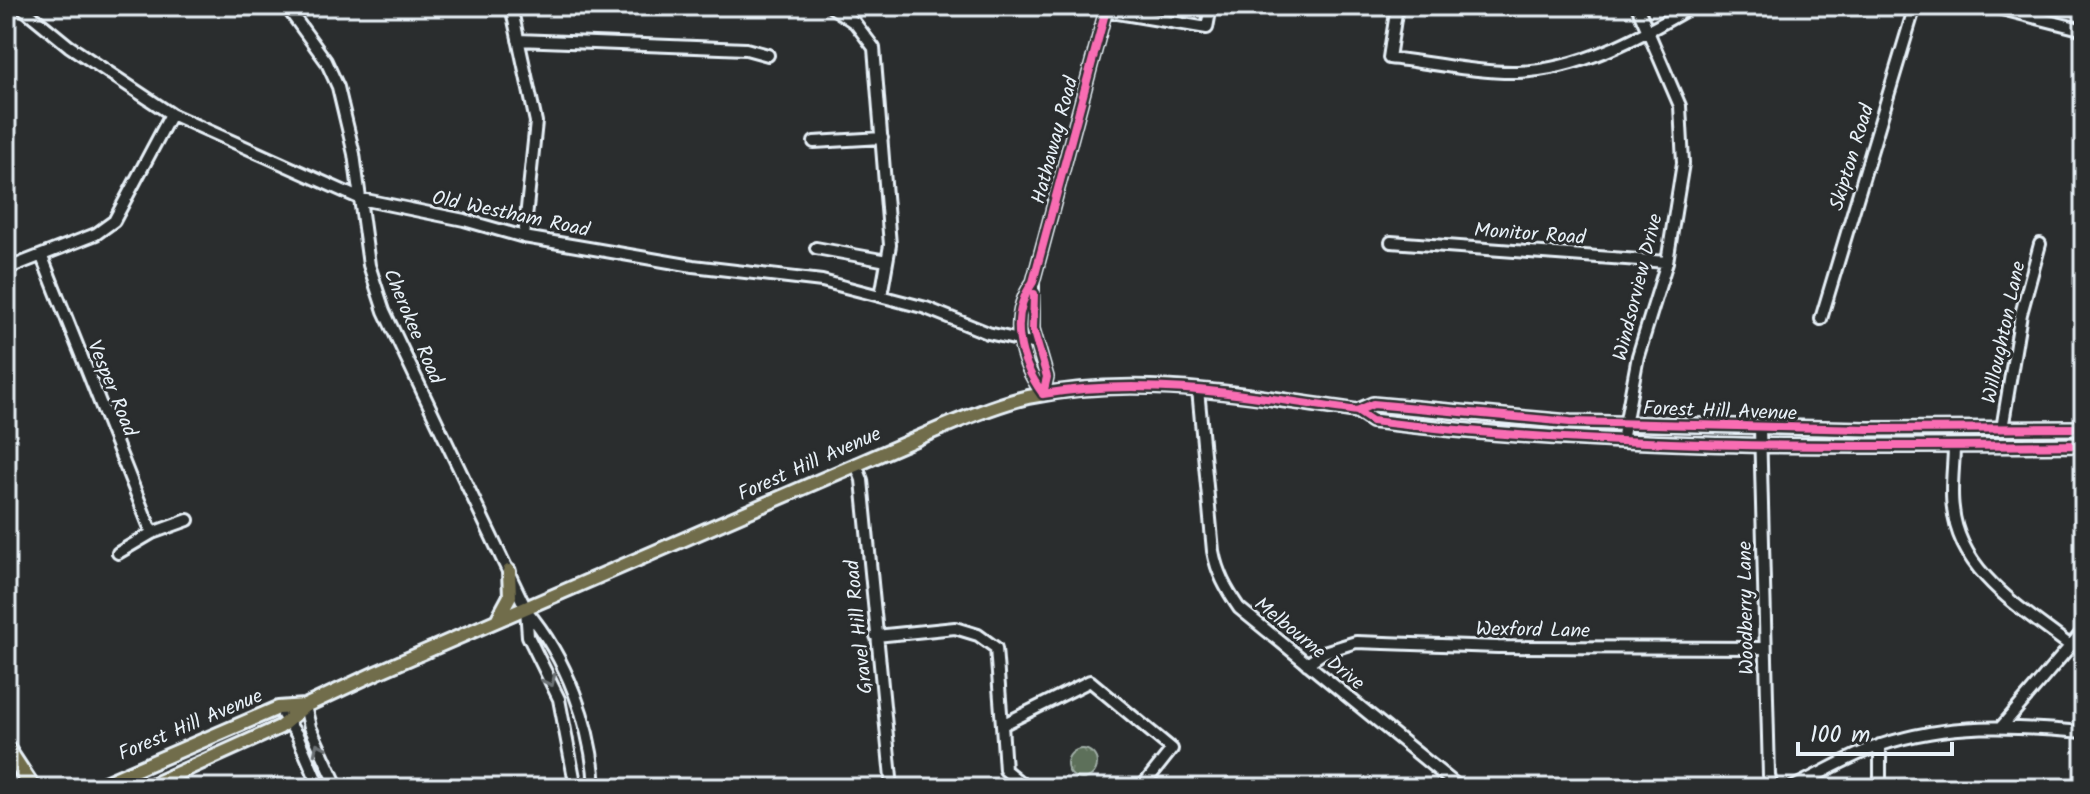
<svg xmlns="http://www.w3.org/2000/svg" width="2090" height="794" viewBox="0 0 2090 794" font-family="Kalam,sans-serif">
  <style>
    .park { fill: url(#park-tufts); stroke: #a2b0a9; stroke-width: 2 }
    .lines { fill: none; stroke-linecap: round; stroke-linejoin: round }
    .minor-casing { stroke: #e8f1f8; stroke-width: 16 }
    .major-casing { stroke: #e8f1f8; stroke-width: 18 }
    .highway-casing { stroke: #e8f1f8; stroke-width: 20 }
    .minor { stroke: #2a2d2e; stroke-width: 10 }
    .major { stroke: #716d4b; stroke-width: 12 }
    .highway { stroke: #716d4b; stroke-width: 14 }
    .cycleway-casing { stroke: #2a2d2e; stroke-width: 13 }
    .cycleway { stroke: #f96db3; stroke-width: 8 }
    .oneway { stroke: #6c7275 }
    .labels { text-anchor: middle; stroke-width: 6; stroke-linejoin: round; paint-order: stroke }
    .street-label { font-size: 20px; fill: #e8f1f8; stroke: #2a2d2e }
  </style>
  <defs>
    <pattern id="park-tufts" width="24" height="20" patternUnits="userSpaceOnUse" patternTransform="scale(2)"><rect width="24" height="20" fill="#5d705a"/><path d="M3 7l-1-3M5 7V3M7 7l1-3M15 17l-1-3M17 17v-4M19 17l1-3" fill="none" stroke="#748572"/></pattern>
  </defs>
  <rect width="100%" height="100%" fill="#2a2d2e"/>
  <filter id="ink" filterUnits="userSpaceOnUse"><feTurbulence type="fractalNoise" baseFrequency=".0125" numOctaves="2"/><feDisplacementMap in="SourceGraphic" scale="16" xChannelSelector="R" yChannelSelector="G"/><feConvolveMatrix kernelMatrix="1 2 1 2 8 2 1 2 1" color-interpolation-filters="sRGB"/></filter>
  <g filter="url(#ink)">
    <path class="park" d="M1067 764a15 15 0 1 1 30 0a15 15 0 1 1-30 0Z"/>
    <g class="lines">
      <defs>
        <path id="minor" d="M20,6L69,46L171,114L361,199L464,220L524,237L693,266L822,281L926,308L988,333L1036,344
          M286,6L326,61L338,87L354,154L369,265L384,311L526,609L528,636L559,699L576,788
          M511,6L536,122L524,237
          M830,6L855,23L874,48L890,245L881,296
          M1397,6L1389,58C1428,62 1477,73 1517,72C1580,70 1640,37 1693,6
          M1990,6L2084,30
          M1106,11L1207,28L1211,6
          M518,40L746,49L768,55
          M814,142L882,138
          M1391,242L1667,262
          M816,248L887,261
          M42,257L152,533
          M6,269L96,234L114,221L171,114
          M1033,282V329L1047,377L1043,394
          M1821,319L1915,6
          M1198,389L1213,551C1217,573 1226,589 1239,608L1460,788
          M1043,394C1019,361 1008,317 1033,282L1107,6
          M1760,427L1769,775L1772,788
          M2002,429L2021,314L2040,244
          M1622,441L1638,356L1667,262L1683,163L1680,106L1637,6
          M1954,446C1954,466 1950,488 1953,508C1959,573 2023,609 2069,645
          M856,464L862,480L892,788
          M118,553L152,533L188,520
          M526,610C566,657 592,726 595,788
          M876,636L955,628L978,635L996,648L1002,725
          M1307,664L1324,652L1356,642L1498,647L1764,648
          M305,706L310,727L338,788
          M283,715L297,735L320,788
          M2003,725L2084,630
          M1880,745V788
          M1027,788L1005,770L1002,725L1090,681L1172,749L1141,788
          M1791,788C1821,774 1851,755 1881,745C1949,722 2014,726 2084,732"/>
        <path id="major" d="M1357,411L1373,404L1570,422L1868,429L2084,428
          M497,620L510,596L509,571
          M93,788L278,708L305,706
          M145,788L280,727L305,706L378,672L941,428C969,416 998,404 1028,397C1137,373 1249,396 1357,411L1372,421C1608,450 1847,447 2084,445"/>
        <path id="highway" d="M6,747L33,788"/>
      </defs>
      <use href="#minor" class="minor-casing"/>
      <use href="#major" class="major-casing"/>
      <use href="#highway" class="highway-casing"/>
      <use href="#minor" class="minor"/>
      <use href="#major" class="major"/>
      <use href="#highway" class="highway"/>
      <defs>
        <path id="cycleway" d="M1034,294L1033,329L1047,377L1043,394
          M1043,394C1148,376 1253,396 1357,411L1372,421C1608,450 1847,447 2084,445
          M1043,394C1019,361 1008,317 1033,282L1107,6
          M1357,411L1373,404L1570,422L1868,429L2084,428"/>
      </defs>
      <use href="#cycleway" class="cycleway-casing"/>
      <use href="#cycleway" class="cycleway"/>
    </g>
    <defs><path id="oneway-chevron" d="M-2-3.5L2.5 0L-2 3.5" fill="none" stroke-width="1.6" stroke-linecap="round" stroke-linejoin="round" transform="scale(2)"/></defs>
    <g class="oneway">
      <use href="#oneway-chevron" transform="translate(550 681) rotate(64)"/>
      <use href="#oneway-chevron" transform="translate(319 748) rotate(-115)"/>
    </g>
  </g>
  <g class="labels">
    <g class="street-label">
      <text transform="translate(1054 140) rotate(-75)" y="7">Hathaway Road</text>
      <text transform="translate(1851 157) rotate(-73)" y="7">Skipton Road</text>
      <text transform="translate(511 213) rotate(12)" y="7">Old Westham Road</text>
      <text transform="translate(1530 233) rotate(4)" y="7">Monitor Road</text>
      <text transform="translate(1637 287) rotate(-76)" y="7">Windsorview Drive</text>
      <text transform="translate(414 326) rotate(67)" y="7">Cherokee Road</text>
      <text transform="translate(2003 332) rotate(-78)" y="7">Willoughton Lane</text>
      <text transform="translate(113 388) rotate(68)" y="7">Vesper Road</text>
      <text transform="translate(1720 410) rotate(2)" y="7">Forest Hill Avenue</text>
      <text transform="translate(809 463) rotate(-24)" y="7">Forest Hill Avenue</text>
      <text transform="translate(1745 608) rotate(-91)" y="7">Woodberry Lane</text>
      <text transform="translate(858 627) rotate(-96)" y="7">Gravel Hill Road</text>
      <text transform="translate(1533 629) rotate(1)" y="7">Wexford Lane</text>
      <text transform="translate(1310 643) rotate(39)" y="7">Melbourne Drive</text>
      <text transform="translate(190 724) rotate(-23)" y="7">Forest Hill Avenue</text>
    </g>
  </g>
  <rect width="2090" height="794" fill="none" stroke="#2a2d2e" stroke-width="32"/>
  <rect x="16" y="16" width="2058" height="762" fill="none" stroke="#e8f1f8" stroke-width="3" filter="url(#ink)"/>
  <path d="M1798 742v12h154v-12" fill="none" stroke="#e8f1f8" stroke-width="4"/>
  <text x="1810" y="742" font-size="24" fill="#e8f1f8" stroke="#2a2d2e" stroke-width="6" paint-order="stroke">100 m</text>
</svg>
